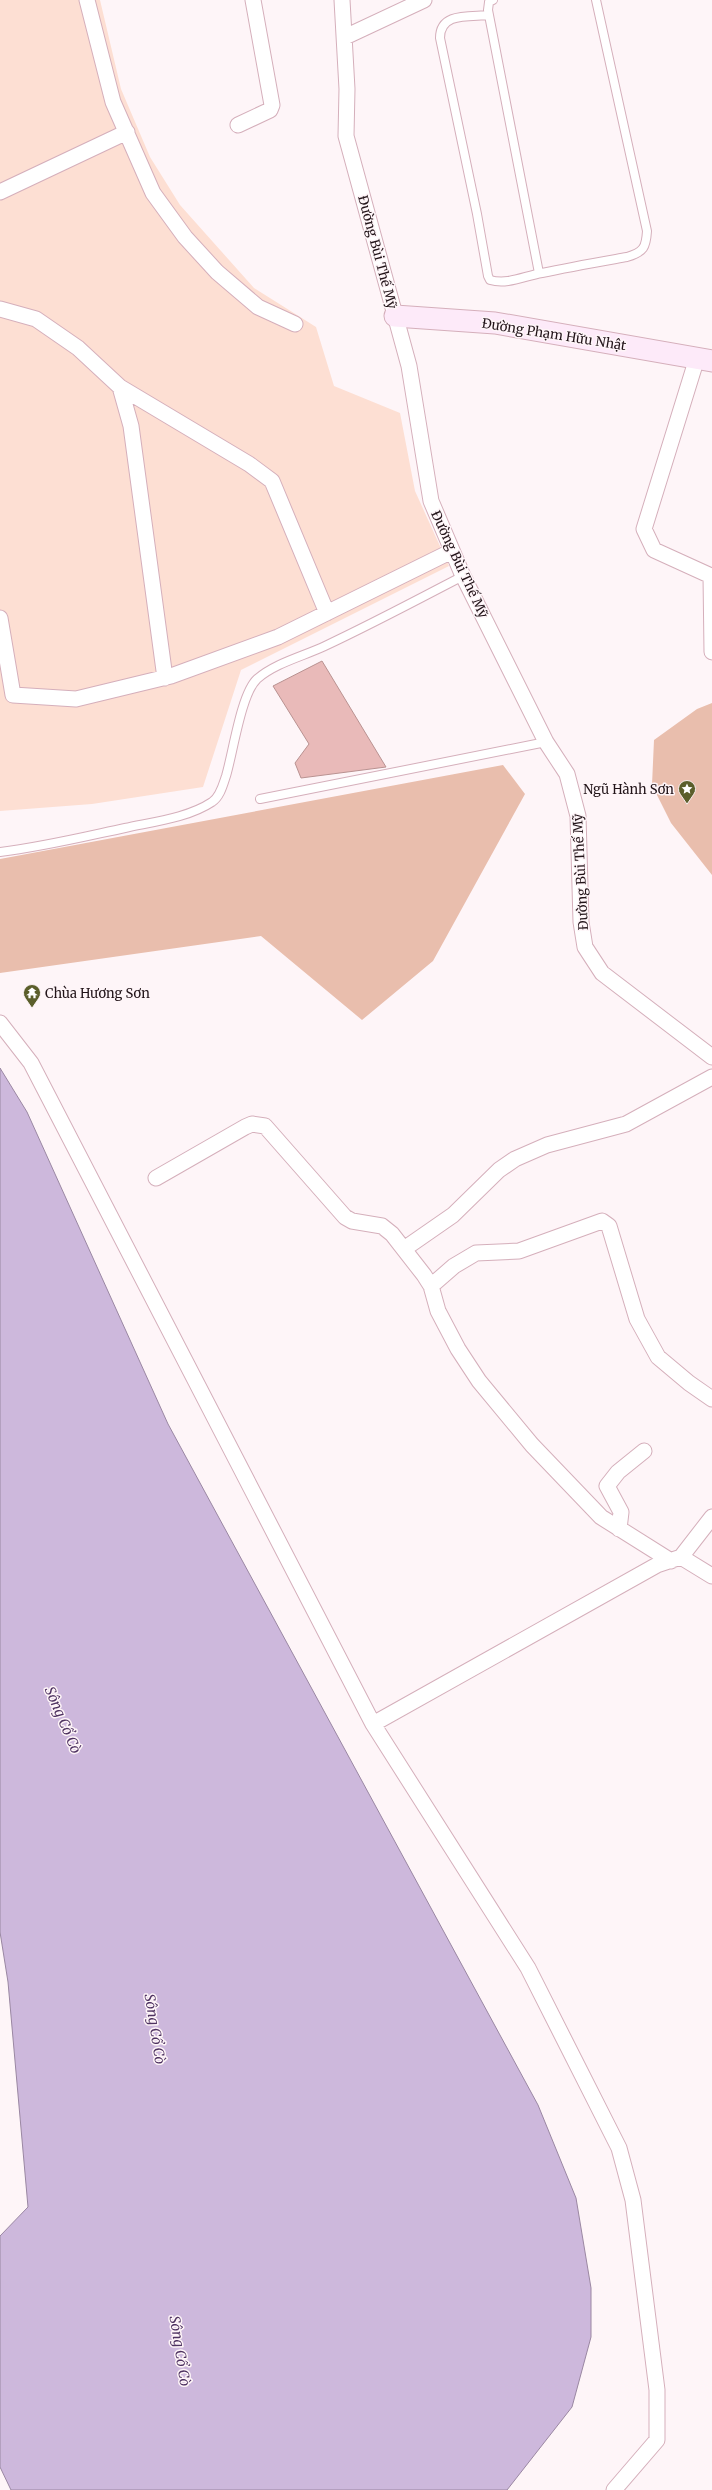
<svg xmlns="http://www.w3.org/2000/svg" width="712" height="2490" viewBox="0 0 712 2490" font-family="Merriweather,serif">
  <style>
    .green { fill: #fddfd3 }
    .forest { fill: #e9bead }
    .water { fill: #cdb8dc; stroke: #9a87a2 }
    .building { fill: #e9bab9; stroke: #b99291 }
    .lines { fill: none; stroke-linecap: round; stroke-linejoin: round }
    .lane-casing { stroke: #d5afbb; stroke-width: 10 }
    .street-casing { stroke: #d5afbb; stroke-width: 17 }
    .secondary-casing { stroke: #d5afbb; stroke-width: 23 }
    .lane { stroke: #fff; stroke-width: 8 }
    .street { stroke: #fff; stroke-width: 15 }
    .secondary { stroke: #fdeaf9; stroke-width: 21 }
    .labels { text-anchor: middle; stroke-width: 3; stroke-linejoin: round; paint-order: stroke }
    .street-label { font-size: 13px; fill: #221419; stroke: #fef5f8 }
    .poi-label { font-size: 13px; fill: #221419; stroke: #fef5f8; text-anchor: end }
    .water-label { font-size: 14px; font-style: italic; fill: #4e3261; stroke: #fef5f8 }
  </style>
  <rect width="100%" height="100%" fill="#fef5f8"/>
  <path class="green" d="M0,0H100L121,89L150,157L180,205L254,288L316,327L334,386L400,413L415,491L449,566L241,670L203,787L92,804L0,811Z"/>
  <path class="forest" d="M712,703V875L671,823L652,785L654,740L697,709Z
    M503,765L525,794L433,961L362,1020L261,936L0,973V859Z"/>
  <path class="water" d="M0,1068L27,1112L168,1424L538,2105L576,2198L591,2288V2337L572,2407L507,2490H11L0,2467V2236L28,2207L8,1982L0,1932Z"/>
  <path class="building" d="M322,661L386,767L301,778L295,763L309,744L273,686Z"/>
  <g class="lines">
    <defs>
      <path id="lane" d="M493,0L489,2L488,10L539,273
        M489,15C469,17 440,12 440,38L477,214L488,276L490,280C508,285 524,276 542,273C570,267 599,262 627,257C644,252 646,247 647,231L596,0
        M260,799L546,742
        M0,852C42,847 83,837 125,828C152,822 188,818 212,802C220,797 223,785 226,776C233,753 241,694 257,679C275,663 304,656 325,646C372,624 417,600 463,576"/>
      <path id="street" d="M87,0L113,102L153,193L185,237L217,272L258,307L295,324
        M342,0L347,89L346,136L409,366L431,501L463,576L546,742L567,774L578,816L581,922L585,947L602,973L712,1057
        M345,37L424,0
        M238,125L270,110L272,105L253,0
        M0,192L127,132
        M0,309L36,319L78,348L120,387L131,426L165,678
        M697,358L644,529L654,550L711,576L712,652
        M120,387L249,464L272,481L327,613
        M0,618L13,695L76,699L171,676L278,637L452,551
        M0,1023L31,1063L373,1724L528,1968L619,2148L633,2200L657,2390V2440L614,2490
        M156,1178L245,1127L252,1124L265,1126L345,1217L352,1221L382,1226L392,1234L424,1275L431,1286L438,1311L458,1349L479,1381L532,1445L601,1517L671,1561
        M404,1249L453,1215L499,1170L515,1159L547,1145L626,1124L712,1077
        M431,1286L454,1266L476,1253L519,1251L602,1221L609,1226L637,1319L658,1357L689,1383L712,1399
        M619,1529L621,1512L607,1486L618,1472L644,1451
        M681,1557L712,1576
        M373,1724L657,1565L681,1557L712,1517"/>
      <path id="secondary" d="M395,316L495,323L712,361"/>
    </defs>
    <use href="#lane" class="lane-casing"/>
    <use href="#street" class="street-casing"/>
    <use href="#secondary" class="secondary-casing"/>
    <use href="#lane" class="lane"/>
    <use href="#street" class="street"/>
    <use href="#secondary" class="secondary"/>
  </g>
  <defs>
    <symbol id="sight-pin" viewBox="-11 -11 22 30"><path d="M0 17L-7.5 6A9.5 9.5 0 1 1 7.5 6Z" fill="#5b5e2b" stroke="#fef5f8"/><path d="M0-6L1.8-2.2L6-1.7L2.9 1.2L3.7 5.4L0 3.3L-3.7 5.4L-2.9 1.2L-6-1.7L-1.8-2.2Z" fill="#fff"/></symbol>
    <symbol id="temple-pin" viewBox="-11 -11 22 30"><path d="M0 17L-7.5 6A9.5 9.5 0 1 1 7.5 6Z" fill="#5b5e2b" stroke="#fef5f8"/><path d="M0-6L5-2H3V0L6.5 2.5H4V6H1.5V3h-3V6H-4V2.5H-6.5L-3 0V-2H-5Z" fill="#fff"/></symbol>
  </defs>
  <g fill-rule="evenodd">
    <use href="#sight-pin" x="677" y="779" width="20" height="27"/>
    <use href="#temple-pin" x="22" y="983" width="20" height="27"/>
  </g>
  <g class="labels">
    <g class="street-label">
      <text transform="translate(378 252) rotate(75)" y="5">Đường Bùi Thế Mỹ</text>
      <text transform="translate(554 334) rotate(9)" y="5">Đường Phạm Hữu Nhật</text>
      <text transform="translate(460 564) rotate(65)" y="5">Đường Bùi Thế Mỹ</text>
      <text transform="translate(580 872) rotate(-93)" y="5">Đường Bùi Thế Mỹ</text>
    </g>
    <g class="poi-label">
      <text x="674" y="794">Ngũ Hành Sơn</text>
      <text x="45" y="998" text-anchor="start">Chùa Hương Sơn</text>
    </g>
    <g class="water-label">
      <text transform="translate(63 1720) rotate(67)" y="5">Sông Cổ Cò</text>
      <text transform="translate(155 2029) rotate(81)" y="5">Sông Cổ Cò</text>
      <text transform="translate(180 2351) rotate(81)" y="5">Sông Cổ Cò</text>
    </g>
  </g>
</svg>
